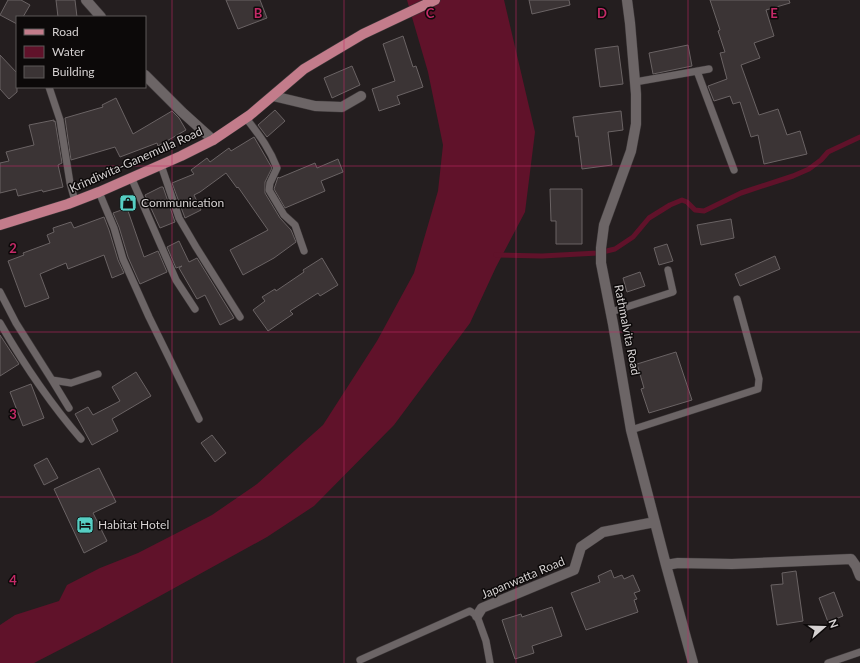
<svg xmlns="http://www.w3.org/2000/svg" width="860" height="663" viewBox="0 0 860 663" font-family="Lato,sans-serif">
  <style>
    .water { fill: #60122a }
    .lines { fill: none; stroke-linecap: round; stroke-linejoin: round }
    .stream { stroke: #60122a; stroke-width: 5 }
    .building { fill: #3b3435; stroke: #6a6364 }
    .service-casing { stroke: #3d3839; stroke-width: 8 }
    .minor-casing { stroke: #3d3839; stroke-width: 11 }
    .primary-casing { stroke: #3d3839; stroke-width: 11 }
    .service { stroke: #6c6566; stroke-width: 7 }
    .minor { stroke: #6c6566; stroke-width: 10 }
    .primary { stroke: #c37c8b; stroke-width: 10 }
    .grid { fill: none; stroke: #c42a67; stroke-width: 1; stroke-opacity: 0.55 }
    .labels { text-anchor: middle; stroke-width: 3; stroke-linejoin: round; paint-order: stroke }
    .street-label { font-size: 12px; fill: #d5d1d1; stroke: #0c0909 }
    .poi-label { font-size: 12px; fill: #d5d1d1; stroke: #0c0909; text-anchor: start }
    .grid-label { font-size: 13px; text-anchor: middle; font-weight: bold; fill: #c42a67; stroke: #0c0909; stroke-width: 3; stroke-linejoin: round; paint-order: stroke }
  </style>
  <rect width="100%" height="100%" fill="#241e1f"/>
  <path class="water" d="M407,0H504L535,132L525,212L496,267L470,323L394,425L314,506L267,537L100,629L34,663H0V625L15,615L59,601L67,585L100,568L138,553L212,515L257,484L323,425L377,341L414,273L438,191L443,145L428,72Z"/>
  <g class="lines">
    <path class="stream" d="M496,255L542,256L598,253L615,249L633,237L649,218L670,205L682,200L687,202L695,210L704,211L741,193L793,176L809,169L821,160L828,152L860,137"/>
  </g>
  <path class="building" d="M8,0H21L30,5L23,17H17V24L0,15Z
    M56,0H75L77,17H58Z
    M226,0H260L267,18L238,29Z
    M529,0H569L570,5L532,14Z
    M710,0H789L790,3L766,10L774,36L754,43L760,58L741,65L759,115L778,109L787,135L800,131L807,154L764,164L758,135L751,137L740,102L733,104L730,96L714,101L708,86L727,79L720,53L725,52L718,31L720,30Z
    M403,36L413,67L416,66L423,87L397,96L400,104L379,111L372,89L395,81L383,44Z
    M688,45L692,66L653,74L649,53Z
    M618,46L623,84L600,87L595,49Z
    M0,55L17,73V92L9,99L0,89Z
    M352,66L360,85L332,98L324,78Z
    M116,98L133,134L172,111L179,118L186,130L158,146L157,143L120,157L115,147L71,160L65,118L103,107L102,105Z
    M275,110L285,121L267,137L258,125Z
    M621,111L623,130L608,132L612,165L582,169L578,136L576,137L573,117Z
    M54,120V122L55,121L62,163L58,165L63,187L43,192L42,190L18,196L16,189L0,193V163L9,161L6,152L34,145L29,125Z
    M254,137L272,168L265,182V193L280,218L291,230L296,242L274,258L243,275L230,250L268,230L238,187L237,188L226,173L200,192L194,195L201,210L185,218L172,183L194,174L191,170L207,158L210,162L229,148L231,151Z
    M338,159L343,172L321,181L325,191L285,208L274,189L278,177L279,178L315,163L317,168Z
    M161,187H163L175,222L160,228L145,195Z
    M550,189H582V244H556V221H551Z
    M127,208L144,257L158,251L167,272L140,284L128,257L119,227L113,213Z
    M104,217L109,230L118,260L124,273L112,278L104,255L68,269L66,263L40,274L49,298L25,307L8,261L24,255L23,253L50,243L47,235L54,232L53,228L71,222L74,228Z
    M731,219L734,238L701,245L697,225Z
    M179,241L189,262L197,258L234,318L220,325L205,295L197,299L179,268L182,266L176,268L167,247Z
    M667,244L673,261L659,265L654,248Z
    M775,256L780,269L740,286L735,274Z
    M322,258L338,285L320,296L318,293L290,311L293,314L268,331L253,310L265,301L262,297L275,289L276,291L304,272L303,270Z
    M640,272L645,286L627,292L623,278Z
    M0,335L19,364L0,376Z
    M676,352L692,400L649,413L641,389L644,388L637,364Z
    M136,372L151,396L112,419L118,431L92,445L75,414L88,407L93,415L120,401L112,387Z
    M31,384L44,418L23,426L10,392Z
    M212,435L226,453L215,462L201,443Z
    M47,458L58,478L44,485L34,465Z
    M99,468L116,502L93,513L107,541L84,553L54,489Z
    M611,570L614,578L622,575L624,579L633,575L640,591L634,593L637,599L634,600L638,612L586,630L571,593L600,582L598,576Z
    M796,571L803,621L777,625L771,585L783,584L782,573Z
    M834,592L843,616L828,622L819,598Z
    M552,607L562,636L532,646L534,653L515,659L502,620L521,614L522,617Z"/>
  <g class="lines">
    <defs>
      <path id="service" d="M697,71L734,170
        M635,82L709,69
        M49,87L60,120L70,183L75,201
        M246,118C259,135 269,147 277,168L270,183L269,190L284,215L295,225L304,251
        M161,165L179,218L196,247L240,317
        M131,177L176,280L195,309
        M99,192L114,228L123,259L149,317L199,419
        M0,292L16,323L52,380L71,383L98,374
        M611,312L673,292L668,270
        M0,323C23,363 50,403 81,439
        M52,380L69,408
        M631,430L758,389L759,379L737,299
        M360,660L470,611L477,616L486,641L490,663
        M828,663L860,652"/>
      <path id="minor" d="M86,0L101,17
        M627,0L630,23L636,94V124L631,151L604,225L601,248V263L613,324L631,430L666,565L693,663
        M145,75L182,112L213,140
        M273,96L315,106L342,107L361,96
        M666,565L678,563L732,564L851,559L856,566L860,576
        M477,616L482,608L574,570L581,547L603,532L655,522"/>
      <path id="primary" d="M0,225L68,204L99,192L181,156L213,140L250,115L304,69L363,34L435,0"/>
    </defs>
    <use href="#service" class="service-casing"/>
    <use href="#minor" class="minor-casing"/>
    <use href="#primary" class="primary-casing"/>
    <use href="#service" class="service"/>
    <use href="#minor" class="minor"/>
    <use href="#primary" class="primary"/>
  </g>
  <path class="grid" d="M172,0V663M344,0V663M516,0V663M688,0V663M0,166H860M0,332H860M0,497H860"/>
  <defs>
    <symbol id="shop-square" viewBox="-11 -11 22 22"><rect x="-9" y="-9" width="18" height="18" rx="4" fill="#56cec3" stroke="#0c0909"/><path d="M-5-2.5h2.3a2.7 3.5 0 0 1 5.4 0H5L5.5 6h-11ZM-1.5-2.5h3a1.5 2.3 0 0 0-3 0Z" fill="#111"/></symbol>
    <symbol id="hotel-square" viewBox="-11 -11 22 22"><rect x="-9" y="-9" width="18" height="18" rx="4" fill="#56cec3" stroke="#0c0909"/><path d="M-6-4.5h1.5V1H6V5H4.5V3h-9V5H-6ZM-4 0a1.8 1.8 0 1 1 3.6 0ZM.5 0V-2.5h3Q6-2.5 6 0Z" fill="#111"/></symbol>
  </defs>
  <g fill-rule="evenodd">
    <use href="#shop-square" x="118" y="193" width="20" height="20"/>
    <use href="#hotel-square" x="75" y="515" width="20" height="20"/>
  </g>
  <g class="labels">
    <g class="street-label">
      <text transform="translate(136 160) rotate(-24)" y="4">Krindiwita-Ganemulla Road</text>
      <text transform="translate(627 330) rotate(79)" y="4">Rathmalvita Road</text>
      <text transform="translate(523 578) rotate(-23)" y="4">Japanwatta Road</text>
    </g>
    <g class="poi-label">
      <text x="141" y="207">Communication</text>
      <text x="98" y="529">Habitat Hotel</text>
    </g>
  </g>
  <g class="grid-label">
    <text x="258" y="18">B</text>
    <text x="430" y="18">C</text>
    <text x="602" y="18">D</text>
    <text x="774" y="18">E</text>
    <text x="13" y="253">2</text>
    <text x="13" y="419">3</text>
    <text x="13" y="585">4</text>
  </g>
  <rect x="16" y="16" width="130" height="72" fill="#0c0909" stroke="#5c5959"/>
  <rect x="24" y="29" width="20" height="6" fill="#c37c8b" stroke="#5c5959"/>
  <text x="52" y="36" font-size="12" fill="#d5d1d1">Road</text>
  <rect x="24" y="46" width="20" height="12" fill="#60122a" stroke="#5c5959"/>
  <text x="52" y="56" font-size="12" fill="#d5d1d1">Water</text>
  <rect x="24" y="66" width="20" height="12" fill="#3b3435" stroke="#5c5959"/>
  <text x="52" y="76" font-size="12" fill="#d5d1d1">Building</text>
  <g transform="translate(824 627) rotate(70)" stroke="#0c0909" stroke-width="3" paint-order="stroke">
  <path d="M0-3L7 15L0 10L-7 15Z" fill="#d5d1d1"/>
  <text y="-6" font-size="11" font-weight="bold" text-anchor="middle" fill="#d5d1d1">N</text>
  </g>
</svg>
